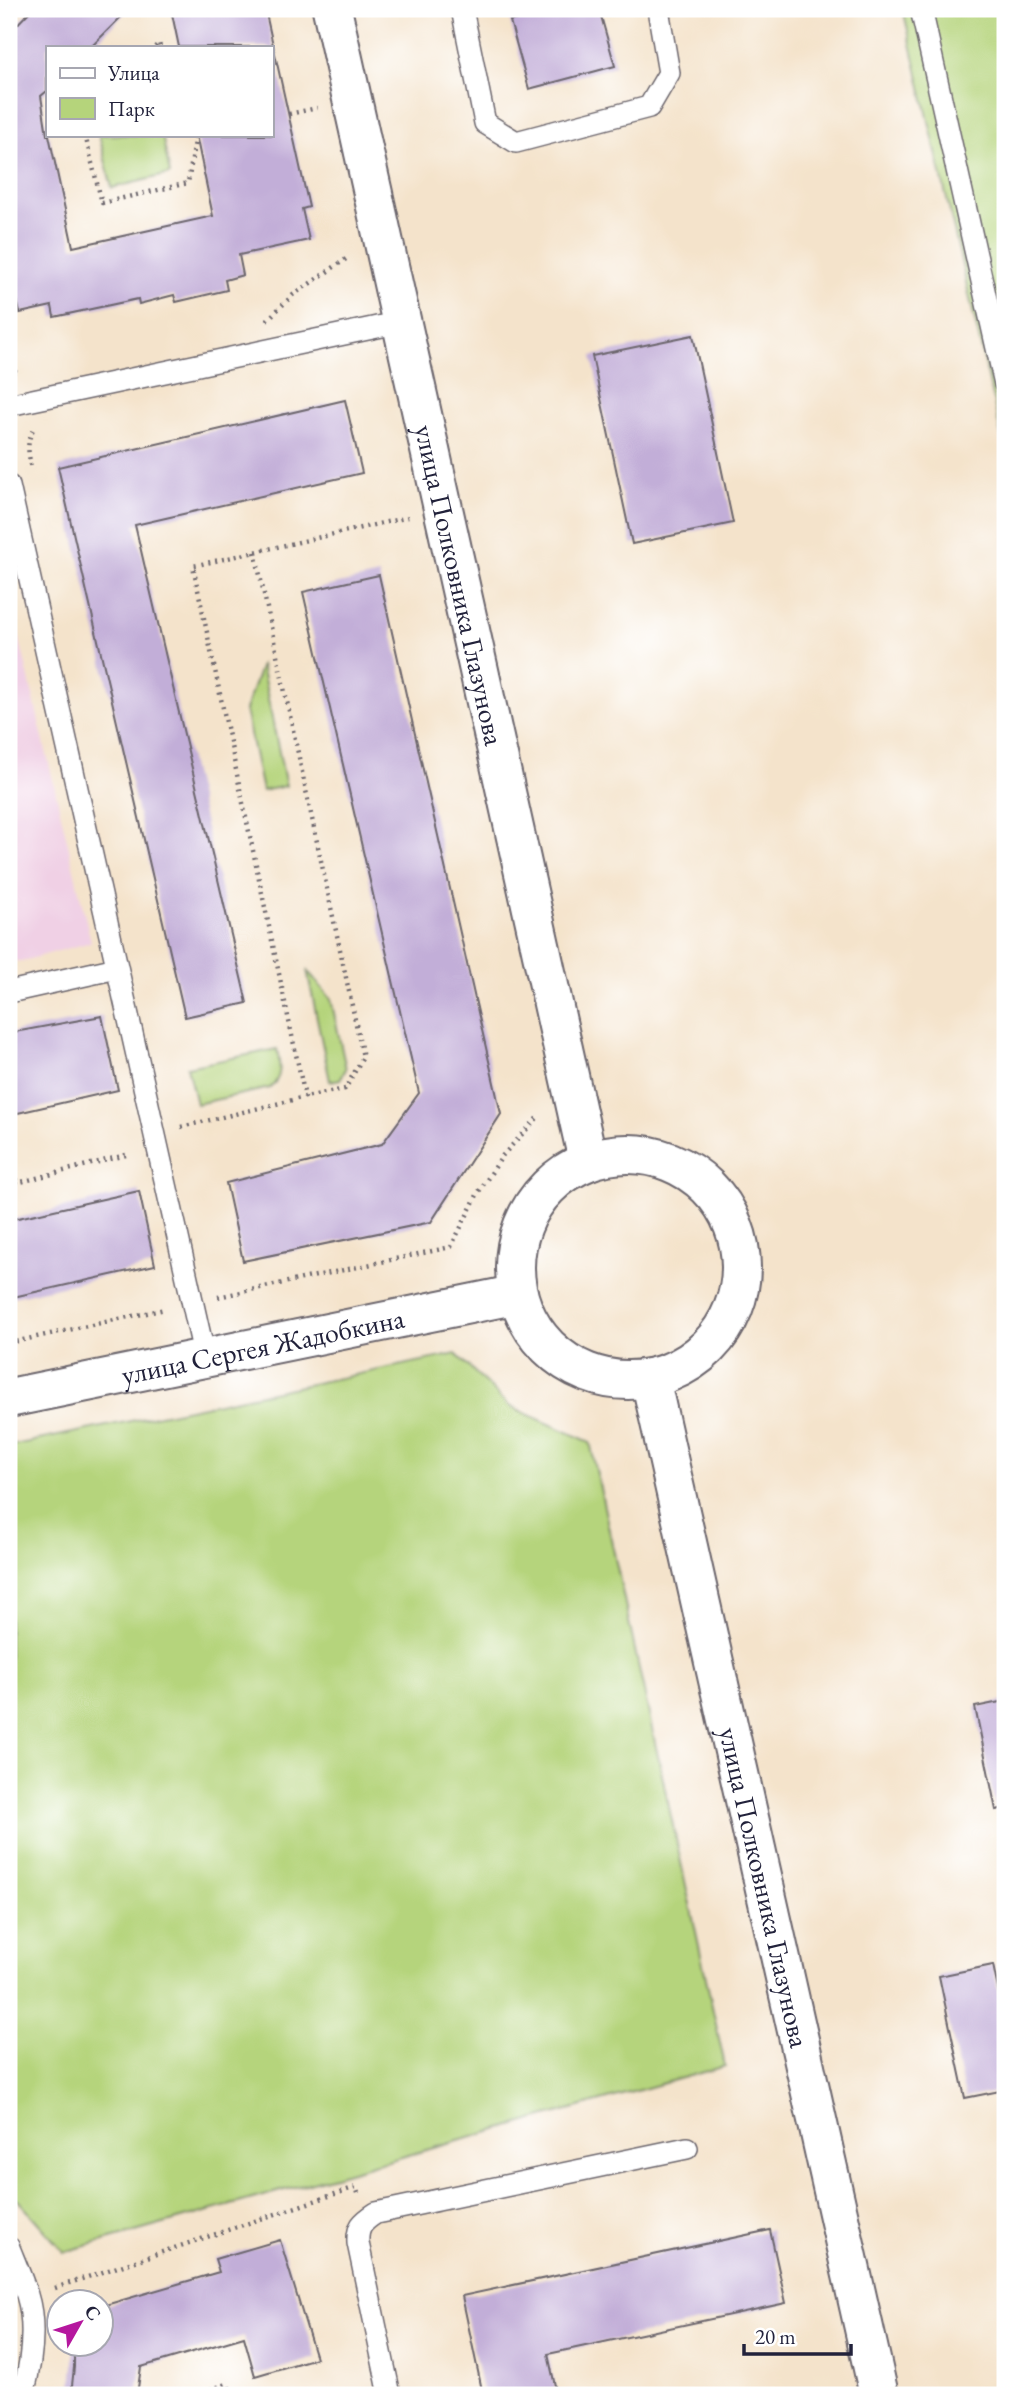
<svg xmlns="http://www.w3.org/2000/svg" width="1014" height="2404" viewBox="0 0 1014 2404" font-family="'EB Garamond',serif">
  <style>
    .built { fill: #f0d0e5 }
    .green { fill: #b5d47b; stroke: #6c7b5b; stroke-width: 2 }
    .building { fill: #c2aed8 }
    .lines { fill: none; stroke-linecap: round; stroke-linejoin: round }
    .lane-casing { stroke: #6c666d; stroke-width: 24 }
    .street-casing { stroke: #6c666d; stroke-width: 42 }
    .path { stroke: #6c666d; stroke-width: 4.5; stroke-dasharray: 2 5; stroke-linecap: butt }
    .lane { stroke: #fff; stroke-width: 21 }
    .street { stroke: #fff; stroke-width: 38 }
    .labels { text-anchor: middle; stroke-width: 7; stroke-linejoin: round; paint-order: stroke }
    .street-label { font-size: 28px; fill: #22223b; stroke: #fff }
  </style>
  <rect width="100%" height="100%" fill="#fff"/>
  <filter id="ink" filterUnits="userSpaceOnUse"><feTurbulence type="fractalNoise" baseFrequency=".0143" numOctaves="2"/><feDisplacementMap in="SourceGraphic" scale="14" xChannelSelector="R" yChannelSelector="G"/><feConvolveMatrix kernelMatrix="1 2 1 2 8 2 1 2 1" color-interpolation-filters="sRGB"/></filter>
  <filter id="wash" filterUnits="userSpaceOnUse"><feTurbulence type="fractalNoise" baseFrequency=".00686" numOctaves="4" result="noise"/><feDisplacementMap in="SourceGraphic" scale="28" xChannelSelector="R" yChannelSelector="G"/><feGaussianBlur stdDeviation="1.57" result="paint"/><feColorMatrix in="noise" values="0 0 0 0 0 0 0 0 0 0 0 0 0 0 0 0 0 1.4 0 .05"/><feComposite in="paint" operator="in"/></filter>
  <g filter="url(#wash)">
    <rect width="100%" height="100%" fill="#f4e3cb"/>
    <path class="built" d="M9,594L91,942L19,962L9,958Z"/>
    <path class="green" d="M903,9H1005V451Z
      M99,135H162L170,174L112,188Z
      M261,665L286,786L262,791L245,710Z
      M307,970L331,999L346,1069L340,1079L330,1081Z
      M277,1049C280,1065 283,1077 270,1088L196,1104L187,1067Z
      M456,1354L509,1406L590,1442L725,2066L64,2252L9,2190V1446Z"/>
    <g id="blocks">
      <path class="building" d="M32,9H129L91,47H47V91L41,96L47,135H49L73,247L213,216L196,135H271V47H179L171,9H265L309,207L302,209L309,240L239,255L243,275L225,280L227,290L176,302L174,295L139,304L138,299L54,317L52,306L20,313L9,264V33Z
        M556,9H599L615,66L529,89L510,21Z
        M693,335L733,523L632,544L592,356Z
        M345,400L362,473L135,525L247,1003L185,1017L58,467Z
        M379,575L501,1114L431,1222L243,1261L226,1183L382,1144L419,1093L303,592Z
        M102,1016L118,1090L9,1115V1033Z
        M139,1191L155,1265L9,1298V1220Z
        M1005,1701V1808L996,1810L975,1707Z
        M993,1965L1005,2023V2090L965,2098L939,1976Z
        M770,2230L786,2303L548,2354L557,2395H483L462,2296Z
        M280,2240L316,2358L255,2376L244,2337L141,2367L137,2395H71L74,2367V2344H102V2306L219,2272L215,2259Z"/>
    </g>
  </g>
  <g filter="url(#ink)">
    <use href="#blocks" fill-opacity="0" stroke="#6c666d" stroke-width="2"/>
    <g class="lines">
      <defs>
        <path id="lane" d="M462,9L485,123L516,142L649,107L669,73L658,9
          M921,9L1005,384
          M9,405L401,322
          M9,486L205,1358
          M9,992L117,968
          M9,2248C15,2263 22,2279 27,2295C37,2327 31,2364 23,2395
          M390,2395L358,2243C357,2227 362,2222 376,2213L687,2148"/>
        <g id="street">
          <path id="s1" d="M332,9L588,1161"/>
          <circle cx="628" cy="1267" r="113"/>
          <path id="s2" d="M650,1378L879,2395"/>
          <path id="s3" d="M9,1398L518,1294"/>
        </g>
      </defs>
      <use href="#lane" class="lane-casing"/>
      <use href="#street" class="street-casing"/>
      <path class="path" d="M155,47L159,43L160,47
        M289,114L317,108
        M85,135L102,203L188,183L196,135
        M267,320L293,295L349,257
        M9,367L20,375
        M31,466C28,452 26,441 34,428
        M255,552L363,1057L345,1089L305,1097
        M181,1127L305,1097L193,566L409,517
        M9,1178L21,1182L130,1154
        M9,1185L20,1182
        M218,1297L451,1247L478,1193L503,1155L539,1116
        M9,1343L165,1309
        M55,2288L356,2187L358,2193
        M190,2395L228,2384L231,2395"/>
      <use href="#lane" class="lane"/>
      <use href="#street" class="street"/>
    </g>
  </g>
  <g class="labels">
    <g class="street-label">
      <text dy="10" stroke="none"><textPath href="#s1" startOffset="590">улица Полковника Глазунова</textPath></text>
      <text dy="10" stroke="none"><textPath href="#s3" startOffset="259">улица Сергея Жадобкина</textPath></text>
      <text dy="10" stroke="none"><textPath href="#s2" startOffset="522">улица Полковника Глазунова</textPath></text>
    </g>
  </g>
  <rect width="1014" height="2404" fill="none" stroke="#fff" stroke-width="35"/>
  <rect x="46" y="46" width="228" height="91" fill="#ffffff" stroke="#a7a7b1" stroke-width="2"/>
  <rect x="60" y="68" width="35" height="10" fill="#ffffff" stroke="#a7a7b1" stroke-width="2"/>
  <text x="108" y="80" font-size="21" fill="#22223b">Улица</text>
  <rect x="60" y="98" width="35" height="21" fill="#b5d47b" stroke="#a7a7b1" stroke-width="2"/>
  <text x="108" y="116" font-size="21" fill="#22223b">Парк</text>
  <g transform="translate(80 2323) rotate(51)"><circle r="33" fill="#ffffff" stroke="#a7a7b1" stroke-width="2"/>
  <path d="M0-5L12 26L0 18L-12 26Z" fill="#b5179e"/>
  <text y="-10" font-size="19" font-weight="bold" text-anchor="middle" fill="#22223b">С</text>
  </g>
  <path d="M744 2344v10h107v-10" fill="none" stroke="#22223b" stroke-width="3.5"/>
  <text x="755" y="2344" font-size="21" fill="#22223b" stroke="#ffffff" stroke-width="5" paint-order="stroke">20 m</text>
</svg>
